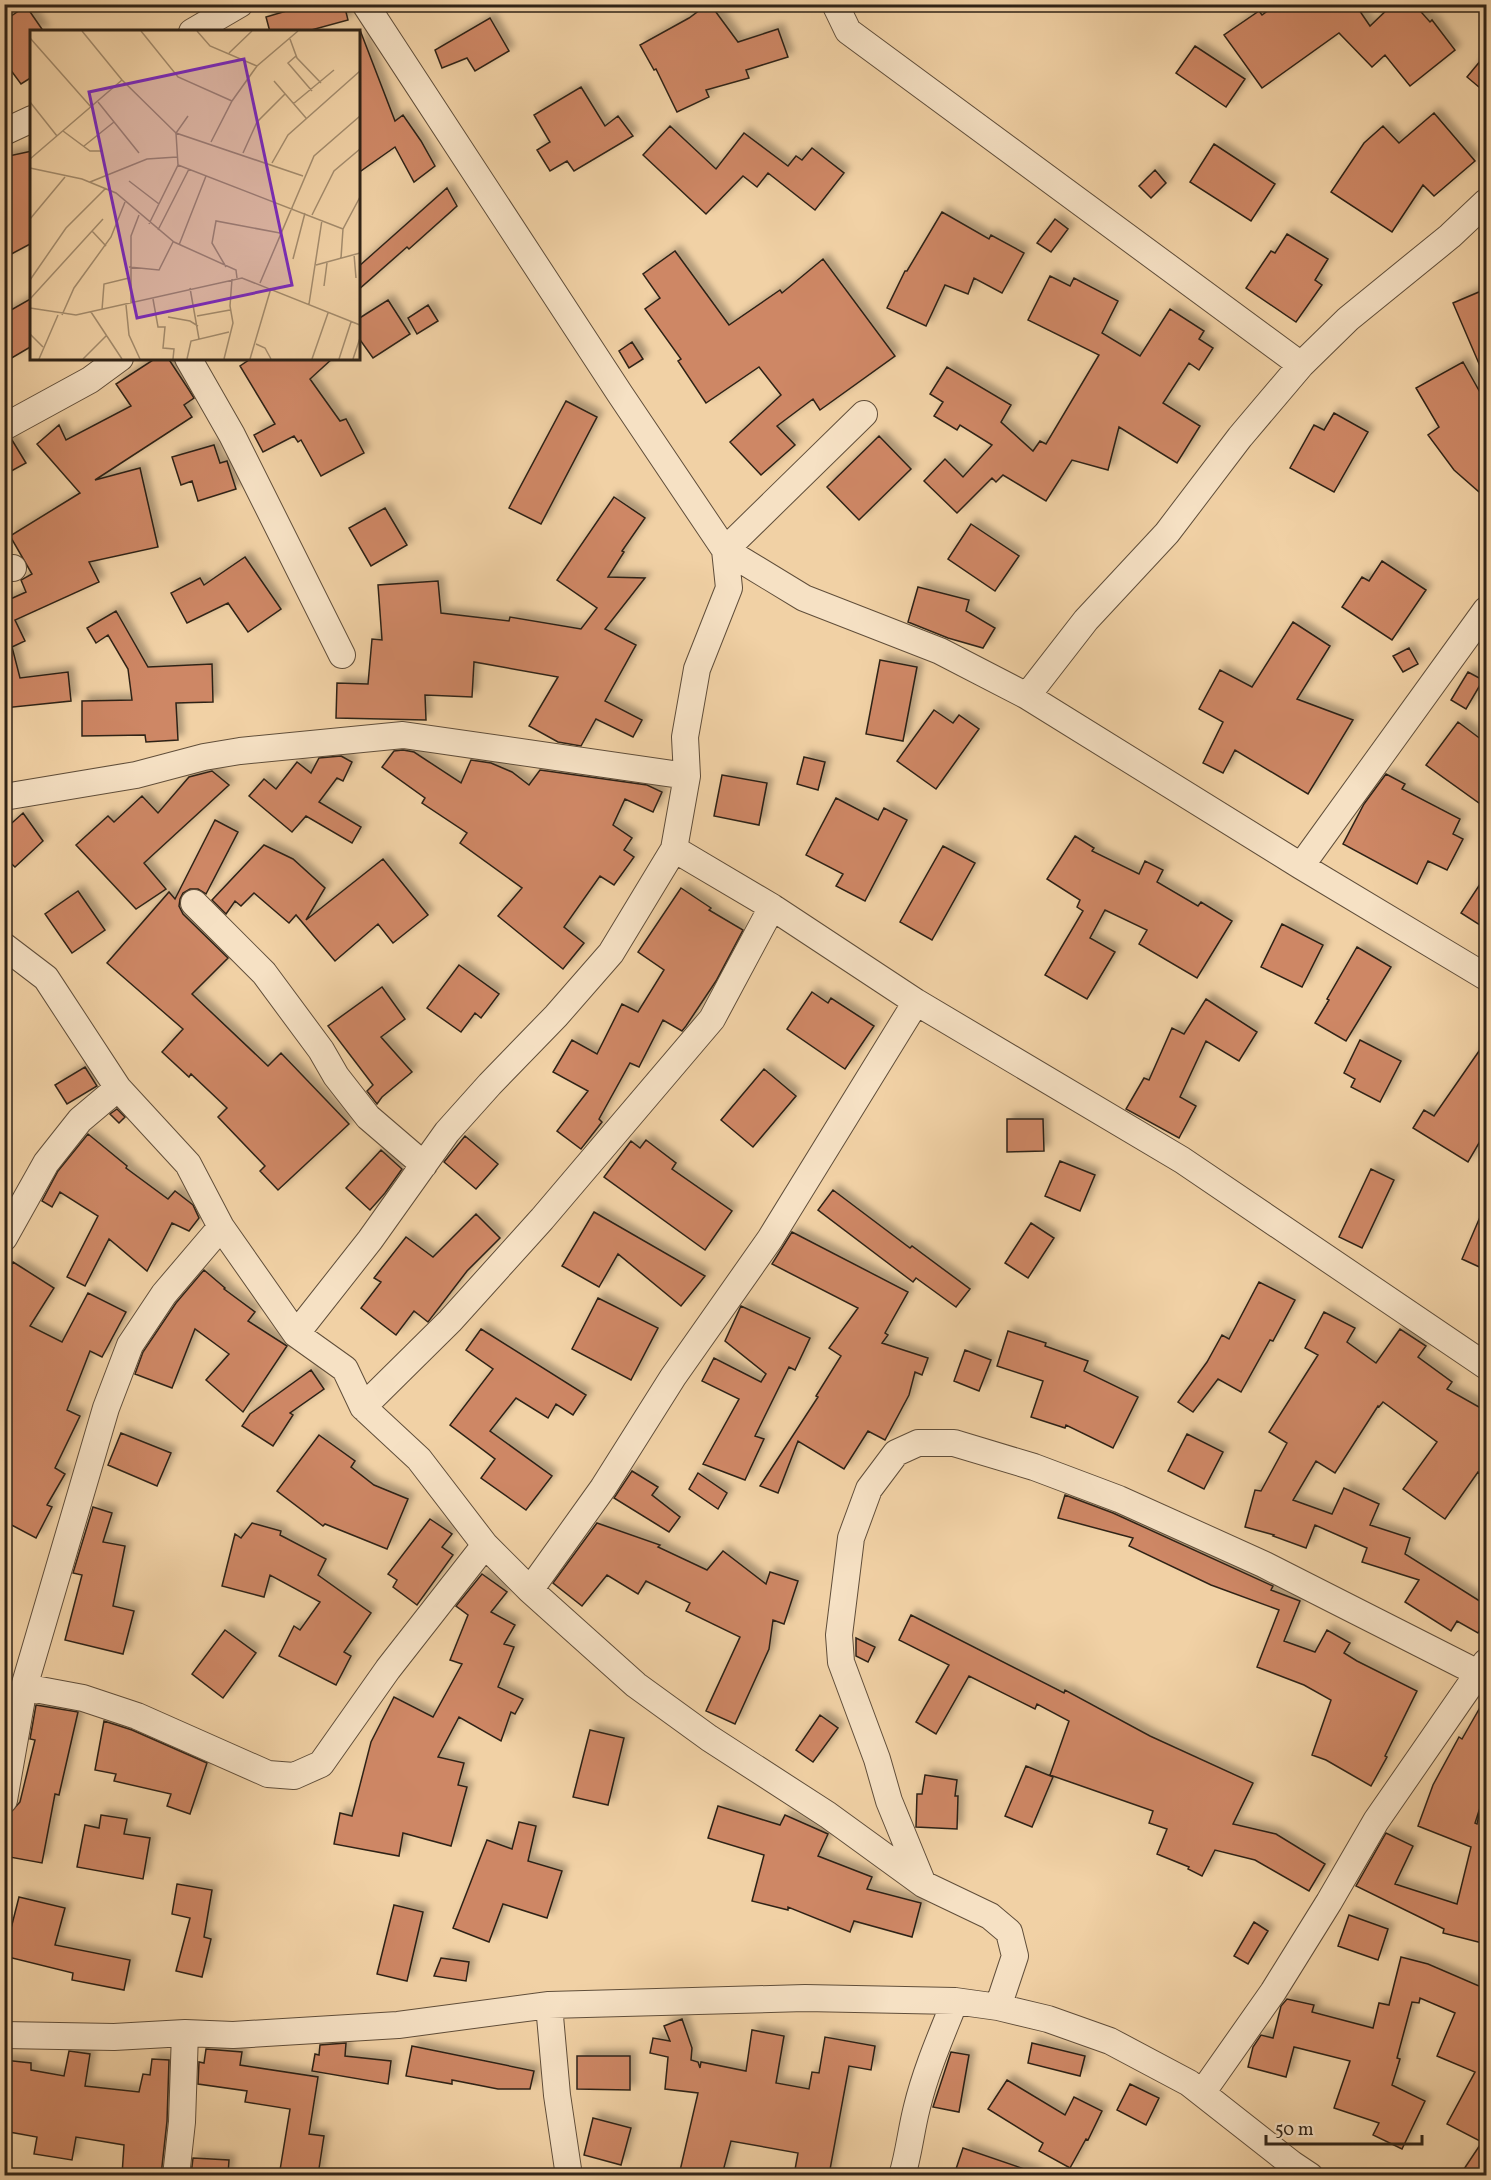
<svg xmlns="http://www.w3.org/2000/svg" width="1491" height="2180" viewBox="0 0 1491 2180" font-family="Vollkorn,serif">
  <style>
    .building { fill: #ce8765; stroke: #2f2317; stroke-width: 1.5; filter: url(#shadow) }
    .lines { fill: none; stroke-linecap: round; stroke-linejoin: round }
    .minor-casing { stroke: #604e3a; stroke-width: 28 }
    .minor { stroke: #f6e1c4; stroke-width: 26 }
    .inset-road { fill: none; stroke: #a38b6c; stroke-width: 1.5 }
    .view { fill: #7b2cbf; fill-opacity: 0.15; stroke: #7b2cbf; stroke-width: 3 }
    .inset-edge { fill: none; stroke: #2f2317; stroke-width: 3 }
  </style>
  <defs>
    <filter id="shadow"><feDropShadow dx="5.5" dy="-5.5" stdDeviation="3" flood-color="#0004"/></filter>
  </defs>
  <rect width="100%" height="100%" fill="#f1d1a5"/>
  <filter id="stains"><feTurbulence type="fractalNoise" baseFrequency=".00333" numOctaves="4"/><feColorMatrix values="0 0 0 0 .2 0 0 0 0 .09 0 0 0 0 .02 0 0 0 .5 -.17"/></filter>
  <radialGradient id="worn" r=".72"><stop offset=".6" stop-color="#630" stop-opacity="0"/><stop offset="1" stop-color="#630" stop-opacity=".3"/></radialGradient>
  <path class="building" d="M310,4H344L348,20L304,32H270L266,17Z
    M708,4H710L738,42L778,29L788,57L746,70L749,78L706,90L709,97L677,112L656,69L654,70L640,45L689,18Z
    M1277,4H1355L1370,26L1393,4H1414L1430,22L1432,20L1455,50L1410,86L1385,55L1372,67L1339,33L1262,88L1224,35L1259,11L1262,15Z
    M26,6L44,32H32V77L21,84L4,61V21Z
    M490,18L509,51L475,71L467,58L442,68L435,50Z
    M360,30L395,121L403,115L421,141L435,166L414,182L395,147L358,173Z
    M1195,46L1245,79L1226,107L1176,73Z
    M1486,54V93L1467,77Z
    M581,87L605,126L618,116L633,136L574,171L567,161L550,171L537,150L550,142L534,115Z
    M1434,113L1475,161L1434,196L1423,185L1392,232L1331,192L1364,143L1383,126L1399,143Z
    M670,126L716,169L744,133L788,166L796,156L802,160L812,148L844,173L815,210L768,173L757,187L743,176L706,214L643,155Z
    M1214,144L1275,184L1251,221L1190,182Z
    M32,151V243L4,258V157Z
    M1155,170L1166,183L1151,198L1139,186Z
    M447,188L457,206L409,249L407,247L358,290V267Z
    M942,212L989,239L991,235L1024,253L1002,293L974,278L968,294L945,285L926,326L887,308L905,271H907Z
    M1055,219L1068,229L1051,252L1037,243Z
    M1287,234L1328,259L1315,280L1322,285L1296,322L1246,288L1271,251L1275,253Z
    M675,251L729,325L780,290L782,293L823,259L895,356L820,410L813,399L777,426L795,445L761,475L730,442L781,395L759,367L706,403L678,361L681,359L645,309L660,298L643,274Z
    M1050,276L1070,286L1074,278L1118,301L1102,333L1140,356L1170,309L1204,331L1199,339L1213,348L1199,370L1189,363L1163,403L1200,426L1177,463L1119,427L1108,470L1072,460L1046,501L1003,475L996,482L992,478L957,513L924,481L945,459L963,477L992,445L960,425L957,430L934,416L943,402L930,394L947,367L1011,405L1001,422L1033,451L1040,441L1046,444L1099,355L1028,320Z
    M1486,289V380L1453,303Z
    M32,298V346L10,359L4,349V314Z
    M388,300L410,334L373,358L358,337V319Z
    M428,305L438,321L417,334L408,318Z
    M632,342L643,359L629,368L619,351Z
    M156,358H168L189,390L194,398L184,405L192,417L95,480L140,468L158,547L89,562L99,582L15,620L25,641L12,647L20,678L68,672L71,701L4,708V597L6,601L26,592L21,580L32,574L10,536L80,493L37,444L59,425L66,440L131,406L116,384Z
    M252,358H333L310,379L340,421L346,419L364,453L321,476L301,440L298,442L294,436L263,452L254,435L275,424L240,366Z
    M1463,362L1486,403V498L1454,470L1428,435L1439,427L1416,388Z
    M566,401L597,417L541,524L509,508Z
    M1334,413L1368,432L1334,492L1290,468L1314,425L1324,430Z
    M879,436L911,469L859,520L827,487Z
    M12,440L26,463L4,475V442Z
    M214,445L220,463L227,461L236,489L198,501L192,481L181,485L172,457Z
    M614,497L645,518L622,551L624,552L608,577L645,578L605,629L636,645L605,701L642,720L633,737L596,719L581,746L558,742L529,726L558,677L474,662L472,697L425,695L426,720L336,718L337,683L368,684L372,639L382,640L378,585L438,581L441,613L509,621L510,617L581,629L597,608L557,580Z
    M385,508L407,545L371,566L349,528Z
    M971,524L1019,556L995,591L948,559Z
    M245,557L281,609L248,632L228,603L187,623L171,593L200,578L204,585Z
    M1382,561L1426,590L1392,640L1342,607L1362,577L1369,581Z
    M918,587L969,600L966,611L995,628L983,648L948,638L908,622Z
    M116,611L148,667L212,664L213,702L176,703L178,740L146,742L145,735L82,736V701L132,700L128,669L108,635L96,643L87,628Z
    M1293,622L1330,646L1297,699L1353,720L1308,794L1235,750L1223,773L1203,763L1223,722L1199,709L1220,670L1252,687Z
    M1409,648L1418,664L1403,672L1393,656Z
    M880,660L917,667L903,741L866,734Z
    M1468,672L1483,680L1466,709L1451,700Z
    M934,710L953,723L959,715L979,729L936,789L897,761Z
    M1458,722L1486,743V808L1426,765Z
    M403,750L414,752L461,783L471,760L491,763L512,772L529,785L540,770L647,785L662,792L653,812L625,799L613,825L632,838L624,850L634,857L614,885L600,876L564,927L584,943L563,969L498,916L522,888L460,843L467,833L422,803L425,798L382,767L394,751Z
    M341,756L352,762L343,781L337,778L319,802L361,827L352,843L306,816L292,832L249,796L264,779L276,789L297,762L311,773L319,758Z
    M804,757L825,762L818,790L797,784Z
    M212,771L229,785L144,863L166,889L136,909L76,845L108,816L114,822L142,796L158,813L189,777Z
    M1386,774L1405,784L1402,789L1460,819L1453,834L1463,839L1447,870L1428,861L1417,884L1343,844L1364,804Z
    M722,775L767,783L759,825L714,816Z
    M836,798L878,820L884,808L907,820L865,901L836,886L843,874L806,855Z
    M23,813L43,841L15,867L4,857V830Z
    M215,820L238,832L206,894L198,889H190L183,893L180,899L179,906L183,914L228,958L192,994L268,1066L281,1053L349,1124L278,1190L260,1171L265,1166L218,1117L227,1108L191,1074L189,1077L162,1052L183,1029L107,963L169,892L175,899Z
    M1075,836L1094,848L1092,851L1139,874L1145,861L1163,870L1157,882L1198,906L1201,902L1232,921L1197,978L1139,944L1147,930L1105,910L1090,938L1115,952L1087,999L1045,975L1083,911L1077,907L1080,900L1047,879Z
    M264,845L293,859L325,888L306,920L383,859L428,915L393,943L378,924L335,961L296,915L289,923L254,893L241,906L235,901L226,914L212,900Z
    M943,846L975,863L932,940L900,922Z
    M1486,875V929L1461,913Z
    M681,888L711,908L709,910L743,930L716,981L686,1026L682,1031L663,1020L639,1067L630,1063L599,1119L602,1122L581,1149L557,1131L588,1091L553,1072L572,1040L597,1054L622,1004L638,1012L664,970L638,952Z
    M78,891L105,930L72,953L45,914Z
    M1282,924L1323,945L1302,987L1261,967Z
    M1357,947L1391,967L1346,1041L1315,1023L1329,1000L1327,999Z
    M459,965L499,994L481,1018L475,1013L461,1032L427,1008Z
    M382,987L405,1019L381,1037L412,1072L382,1097L377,1104L367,1091L373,1085L328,1026Z
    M812,992L828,1003L831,998L874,1026L845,1069L787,1029Z
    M1206,999L1257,1032L1239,1061L1206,1041L1180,1097L1196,1106L1179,1138L1126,1109L1144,1078L1149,1080L1172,1028L1184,1034Z
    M1360,1040L1401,1061L1380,1102L1351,1087L1355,1079L1344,1073Z
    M1486,1041V1131L1468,1162L1413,1128L1424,1110L1434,1116Z
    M85,1067L97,1086L67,1104L55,1085Z
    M764,1069L796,1096L753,1147L721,1120Z
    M117,1109L125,1117L119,1123L110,1114Z
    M1007,1119H1043L1044,1151L1007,1152Z
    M88,1134L127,1166L126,1168L168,1199L175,1191L193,1205L199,1218L189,1231L172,1223L147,1271L109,1239L85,1286L67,1277L98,1216L60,1192L52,1207L42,1201L58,1171Z
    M465,1136L498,1164L476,1189L444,1162Z
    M646,1140L676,1163L672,1169L732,1211L705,1250L604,1177L631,1141L640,1148Z
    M381,1150L402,1169L385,1193L370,1210L346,1188Z
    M1060,1161L1095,1175L1080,1211L1045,1196Z
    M1371,1169L1394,1180L1362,1248L1339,1237Z
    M833,1190L910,1248L912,1246L970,1289L956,1307L916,1278L913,1282L818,1210Z
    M1486,1203V1270L1462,1259Z
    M594,1212L705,1276L681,1306L618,1254L599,1287L562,1266Z
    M476,1214L500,1238L467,1271L428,1322L414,1311L396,1335L361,1308L381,1282L374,1278L406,1237L433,1257Z
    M1031,1223L1054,1238L1028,1278L1005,1263Z
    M792,1232L908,1292L885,1333L888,1335L882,1343L928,1358L922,1375L915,1372L909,1395L885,1440L868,1431L844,1469L798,1441L778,1493L760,1486L818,1397L816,1396L841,1356L829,1348L858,1308L772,1264Z
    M13,1262L54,1288L30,1326L62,1342L88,1293L126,1312L102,1357L90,1351L67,1410L80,1416L55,1468L65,1474L47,1505L52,1507L36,1538L4,1521V1276Z
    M204,1270L225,1288L224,1289L255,1312L248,1321L287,1346L243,1412L206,1380L229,1354L195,1329L172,1388L135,1374L143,1352L176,1303Z
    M1259,1282L1295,1300L1273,1341L1270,1340L1241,1392L1218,1379L1193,1412L1178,1402L1207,1362L1222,1335L1229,1339Z
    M598,1298L658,1328L631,1380L572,1349Z
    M741,1306L810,1338L795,1370L789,1367L755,1436L764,1439L745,1480L703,1464L739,1399L702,1381L714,1358L761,1382L766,1374L725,1341Z
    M1324,1312L1355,1328L1347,1342L1376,1363L1400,1329L1426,1346L1418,1357L1452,1382L1447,1389L1486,1411V1461L1480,1473L1478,1472L1445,1519L1403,1489L1437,1442L1383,1402L1379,1407L1378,1406L1335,1473L1316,1461L1293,1500L1332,1514L1344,1488L1379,1504L1370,1525L1410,1538L1405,1554L1486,1605V1618L1478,1633L1457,1621L1451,1631L1405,1602L1419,1580L1362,1562L1367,1548L1315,1525L1306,1548L1273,1536L1274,1535L1245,1527L1255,1490L1261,1491L1287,1443L1269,1432L1318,1355L1305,1348Z
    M481,1329L586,1395L573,1415L556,1404L548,1418L516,1398L490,1431L552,1476L526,1510L481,1478L495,1459L450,1425L493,1369L466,1350Z
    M1008,1331L1046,1343L1045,1346L1088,1361L1084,1371L1138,1397L1113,1448L1066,1425L1065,1428L1031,1417L1043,1381L997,1366Z
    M965,1350L991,1360L979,1391L954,1381Z
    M311,1370L324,1389L290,1413L293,1415L273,1446L242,1426L250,1414Z
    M121,1433L171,1453L157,1486L108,1465Z
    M1187,1434L1223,1452L1204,1489L1168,1471Z
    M319,1435L355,1461L351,1467L374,1485L408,1499L387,1549L325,1524L323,1526L277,1491Z
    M632,1471L658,1487L652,1495L680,1517L669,1532L614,1498Z
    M698,1473L727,1493L718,1509L689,1489Z
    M1065,1495L1113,1513L1273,1586L1271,1590L1300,1601L1284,1641L1315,1652L1327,1630L1350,1643L1344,1653L1357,1661L1417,1691L1385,1756L1387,1757L1371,1786L1326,1760L1312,1755L1331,1700L1304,1685L1257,1667L1279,1610L1211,1585L1129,1546L1133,1538L1058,1518Z
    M93,1507L112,1513L103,1542L125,1546L113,1606L134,1611L123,1654L65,1640L82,1575L73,1573Z
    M430,1519L452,1534L442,1547L453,1555L417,1605L393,1587L397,1580L388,1574Z
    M252,1523L281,1531L280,1535L326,1559L318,1575L371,1613L344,1652L351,1656L336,1685L279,1656L294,1626L300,1630L320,1602L270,1575L264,1597L222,1586L235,1534L241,1538Z
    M597,1523L660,1545L658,1547L707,1570L723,1551L766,1584L770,1572L798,1581L784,1624L773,1620L769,1649L735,1724L706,1711L740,1637L686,1611L690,1603L646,1581L638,1594L607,1575L582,1606L553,1583Z
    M482,1574L507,1592L491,1612L515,1625L504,1644L514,1647L498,1687L523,1699L515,1714L511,1712L501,1741L459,1717L438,1757L464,1763L458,1785L467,1787L451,1846L403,1833L399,1856L334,1844L340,1813L352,1816L371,1742L394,1697L433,1717L462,1664L450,1660L468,1615L456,1606Z
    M911,1615L1064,1693L1065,1690L1150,1736L1253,1783L1233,1824L1276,1834L1325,1864L1309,1891L1255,1860L1215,1850L1202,1876L1188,1869L1189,1867L1157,1854L1167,1829L1149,1823L1153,1811L1050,1775L1069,1721L1037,1704L1035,1709L969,1676L936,1734L916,1722L949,1665L899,1640Z
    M225,1630L256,1653L223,1698L192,1674Z
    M856,1638L875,1647L868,1662L856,1656Z
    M1486,1697V1789L1475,1823L1477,1824L1480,1810L1486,1811V1944L1443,1933L1444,1929L1356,1886L1386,1833L1413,1846L1395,1884L1457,1904L1471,1847L1418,1826L1433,1785L1459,1737L1462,1739Z
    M36,1705L78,1712L59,1795L55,1794L42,1863L4,1856L10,1813L20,1802L35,1740L30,1739Z
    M820,1715L838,1728L813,1762L796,1750Z
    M104,1721L132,1730L207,1763L190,1814L167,1806L171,1794L114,1781L116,1774L95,1770Z
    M590,1730L624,1738L608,1805L573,1797Z
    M1026,1766L1053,1777L1032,1827L1005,1816Z
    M925,1775L957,1780L955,1796H958L957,1829L916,1827L917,1794H922Z
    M718,1806L780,1825L785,1815L828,1834L818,1856L872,1877L867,1889L921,1903L912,1937L854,1921L850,1932L788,1907V1910L752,1901L764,1855L708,1838Z
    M101,1815L127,1819L124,1834L150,1838L143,1879L77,1867L85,1825L99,1828Z
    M519,1822L536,1826L528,1861L562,1871L547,1918L503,1904L489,1942L453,1928L487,1840L512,1849Z
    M177,1884L212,1890L204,1937L211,1939L202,1977L176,1971L190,1918L172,1914Z
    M19,1897L65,1908L55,1945L130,1960L124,1990L72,1980L73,1973L4,1956Z
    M394,1905L423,1912L407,1981L377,1974Z
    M1349,1915L1388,1929L1378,1960L1338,1946Z
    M1254,1922L1268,1931L1248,1964L1234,1956Z
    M1401,1957L1428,1964L1486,1989V2175H1460L1482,2142L1447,2124L1475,2072L1437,2056L1455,2013L1420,1998L1419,2003L1412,2002L1397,2058L1400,2059L1392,2085L1425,2101L1402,2149L1373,2135L1379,2123L1334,2108L1350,2061L1294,2047L1286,2077L1248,2067L1253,2047L1261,2035L1273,2038L1281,2006L1287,1999L1314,2005L1312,2012L1373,2028L1379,2003L1389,2005Z
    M441,1958L469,1962L466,1981L434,1976Z
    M682,2019L692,2048L691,2060L698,2062L700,2068L701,2062L746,2071L752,2030L784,2036L776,2083L809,2089L812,2072L819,2073L825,2037L875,2046L871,2070L849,2066L829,2175H794L798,2153L731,2141L722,2175H679L698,2093L665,2089L668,2057L650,2053L653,2038L670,2041L664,2026Z
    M346,2043L345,2056L391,2061L388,2084L312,2071L315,2054L319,2055L320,2045Z
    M1032,2043L1085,2056L1080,2076L1028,2063Z
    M412,2046L534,2071L530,2089H498L452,2080V2084L406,2076Z
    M206,2049L242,2052L240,2065L318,2077L309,2134L324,2136L318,2175L280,2170L290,2109L245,2102L247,2091L198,2084L199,2062L204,2063Z
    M69,2051L90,2054L85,2086L139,2092L143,2074L150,2075L152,2059L169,2060L167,2121L161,2175H122L124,2145L76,2137L72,2160L34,2154L37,2137L4,2131V2060L31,2063V2070L64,2076Z
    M951,2052L969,2055L959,2112L933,2107Z
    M577,2056H630V2090L577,2089Z
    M1007,2080L1065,2115L1074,2097L1102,2111L1088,2140L1086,2139L1070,2168L1039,2151L1043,2143L988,2109Z
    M1130,2084L1159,2098L1146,2125L1117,2110Z
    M593,2118L631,2128L621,2165L584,2155Z
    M963,2148L1036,2173V2175H954Z
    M193,2158L229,2160L228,2175H191Z"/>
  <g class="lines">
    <defs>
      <path id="minor" d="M835,4L848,31L1301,365
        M192,32L240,4
        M4,132L32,119
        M188,358L232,435L342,655
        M864,414L725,550L804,598L940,651L1027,696L1301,866L1486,977
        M4,427L90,380L120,358
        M4,568H13
        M1027,696L1086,620L1167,533L1240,437L1301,365L1348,319L1450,236L1486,202
        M4,797L136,775L204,757L240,751L403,735L687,776
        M674,849L772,907L916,1002L1182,1160L1486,1366
        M1301,866L1486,610
        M194,903L264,973L321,1050L336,1076L368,1117L424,1165
        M4,946L46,978L118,1088L188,1164L221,1227L296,1334L345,1369L363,1407L419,1459L485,1545L530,1590L636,1685L709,1738L828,1815L923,1884L990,1916L1009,1932L1015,1956L998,2007
        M4,1238L46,1163L80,1120L118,1088
        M296,1334L370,1240L447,1132L490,1084L556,1016L611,953L674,849L687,776L685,737L697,669L729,588L725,550L620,394L365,4
        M363,1407L450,1321L542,1219L712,1019L772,907
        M530,1590L603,1488L673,1377L770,1239L916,1002
        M24,1687L83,1698L137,1716L268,1774L294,1776L321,1764L388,1669L485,1545
        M4,1800L24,1687L106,1408L130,1345L164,1294L221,1227
        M923,1884L889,1801L877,1759L841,1662L839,1635L851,1538L869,1489L896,1453L918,1443H954L1034,1467L1119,1499L1263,1564L1480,1674
        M549,2005L557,2095L569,2176
        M4,2035L114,2037L185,2033L233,2035L398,2025L549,2005L805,1998L955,2001L998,2007L1048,2019L1110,2041L1189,2083L1292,2164L1310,2176
        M1202,2093L1273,1992L1329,1902L1376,1821L1486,1662
        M176,2176L182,2122L185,2033
        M902,2176C909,2153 911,2130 917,2107C926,2070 941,2036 955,2001"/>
    </defs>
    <use href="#minor" class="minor-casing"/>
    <use href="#minor" class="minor"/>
  </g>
  <g transform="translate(30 30)">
    <rect width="330" height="330" fill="#f1d1a5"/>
    <path class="inset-road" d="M52,1L92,50L146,103L148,135L119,194M111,1L148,47L202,71M167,1L180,16L227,36M0,8L61,77M260,9L267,28L291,53M199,23L222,1M266,26L258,33L282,61M244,51L276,88M0,72L27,106M68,72L109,123M263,74L304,40M158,86L146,103L273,146M33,101L60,121H73M181,112L202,71L227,36L268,1M54,116L84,92M213,123L227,92L255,64M0,129L92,50M242,133L258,105L330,41M148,135L313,199M0,138L52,149L86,163L144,212L206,240L207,248M99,151L129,174M60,152L117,129L147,127M282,185L304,141L330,119M0,189L35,147M128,200L159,139M62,201L76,216M149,215L176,146M324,224L326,248M311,228L313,199L330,167M263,229L275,183M286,235L330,223M99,237L129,240L143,212M196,237L182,213L186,191L250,203M0,250L36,198L76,158M230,253L284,126L330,86M294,256L297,233M160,258L169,309M0,269L73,189M123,269L128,297H135L133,318L144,319L143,329M101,274V206L109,185M279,274L292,190M96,275L99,305L110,329M0,278L46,285L212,248L330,295M72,280L74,254L99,248M61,282L92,329M32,285L44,258L81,207L95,172M167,286L200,280M138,287L160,291L168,296M0,304L13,317M226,314L235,318L241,329M9,329L28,285M53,329L77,305M157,329L161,311L199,302M194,329L203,293L200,276L202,249M220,329L241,258M282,329L298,283M309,329L321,292M323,329L330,308"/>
    <path class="view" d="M214,29L262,255L107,288L59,62Z"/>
    <rect width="330" height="330" class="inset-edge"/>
  </g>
  <rect width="1491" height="2180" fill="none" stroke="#f1d1a5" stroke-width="24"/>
  <rect x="6" y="6" width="1479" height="2168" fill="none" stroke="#2f2317" stroke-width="3"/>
  <rect x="12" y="12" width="1467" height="2156" fill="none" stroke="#2f2317" stroke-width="1.5"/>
  <path d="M1266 2135v9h156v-9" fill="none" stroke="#2f2317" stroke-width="3"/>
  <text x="1275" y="2135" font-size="18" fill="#2f2317" stroke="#f6e1c4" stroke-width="4.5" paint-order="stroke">50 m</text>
  <rect width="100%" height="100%" filter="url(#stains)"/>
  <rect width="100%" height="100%" fill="url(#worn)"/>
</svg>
